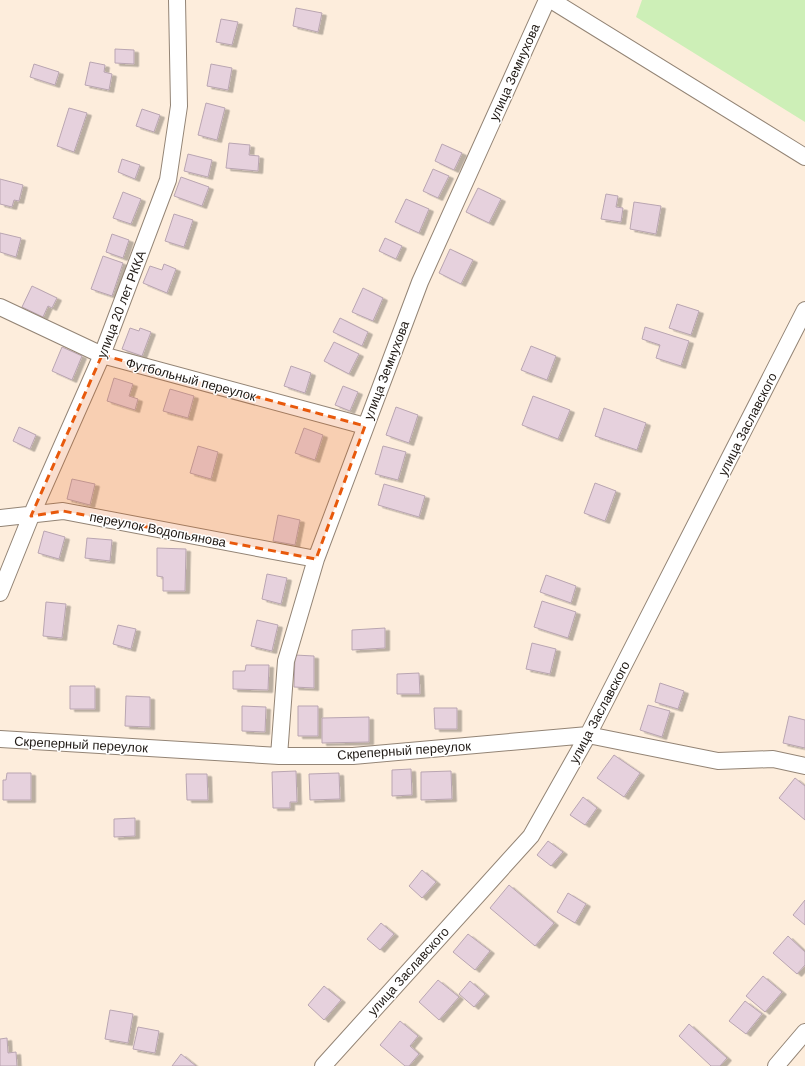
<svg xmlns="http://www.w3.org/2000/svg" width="805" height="1066" viewBox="0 0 805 1066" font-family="Arial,sans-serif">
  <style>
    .green { fill: #cdefb7 }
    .building { fill: #e6d1dd; stroke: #b9a5b1; filter: url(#shadow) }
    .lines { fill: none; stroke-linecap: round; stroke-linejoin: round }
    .minor-casing { stroke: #938475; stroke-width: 18 }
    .minor { stroke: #fff; stroke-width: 16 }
    .marked { fill: #e8590c; fill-opacity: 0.2; stroke: #e8590c; stroke-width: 3; stroke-dasharray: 8 5; stroke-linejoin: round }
    .labels { text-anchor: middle; stroke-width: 3; stroke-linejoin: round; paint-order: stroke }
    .street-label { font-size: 13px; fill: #201a15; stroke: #fff }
  </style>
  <defs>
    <filter id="shadow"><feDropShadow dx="4.5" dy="2.5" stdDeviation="0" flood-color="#0004"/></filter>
  </defs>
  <rect width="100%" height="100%" fill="#fdeddc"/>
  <path class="green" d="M642,0H805V122L636,17Z"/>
  <path class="building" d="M296,8L322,13L318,32L293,26Z
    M221,19L238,22L232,45L216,42Z
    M115,49L134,50V64L115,63Z
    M90,62L105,65L104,72L112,74L109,90L85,85Z
    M34,64L59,72L55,85L30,77Z
    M211,64L232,68L228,90L207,86Z
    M206,103L225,108L217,140L198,135Z
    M69,108L87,113L74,152L57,146Z
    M142,109L160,115L154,132L136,126Z
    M229,143L250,145L249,155L259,156L258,171L226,168Z
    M442,144L462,153L454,170L435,161Z
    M188,154L212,160L208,177L184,171Z
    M122,159L140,165L135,179L118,172Z
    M433,169L449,176L438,198L423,191Z
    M181,177L209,187L202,206L174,196Z
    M0,179L23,185L19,201L14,200L12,207L0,204Z
    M478,188L501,199L489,223L466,212Z
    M123,192L141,199L131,224L113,218Z
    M606,194L618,196L616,207L623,208L621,222L601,219Z
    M406,199L429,209L419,233L395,222Z
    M634,202L661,206L656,234L630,229Z
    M174,214L193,220L184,247L165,241Z
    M0,233L21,238L16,257L0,252Z
    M112,234L129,240L123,258L106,252Z
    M385,238L402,246L396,259L379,251Z
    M450,249L473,260L461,284L439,273Z
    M103,256L123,263L112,296L91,289Z
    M164,264L176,269L167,293L143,283L150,266L162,270Z
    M32,286L57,298L52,308L48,306L43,317L22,307Z
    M363,288L383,298L373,321L352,312Z
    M677,304L699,311L691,335L669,328Z
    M340,318L368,332L362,346L333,332Z
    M645,327L689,341L681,366L656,358L660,345L642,339Z
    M130,328L139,331L140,328L151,332L142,356L122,349Z
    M334,342L359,354L349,374L324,361Z
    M531,346L556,356L547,380L521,370Z
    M62,347L82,356L72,380L52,371Z
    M291,366L311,373L305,393L284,386Z
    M114,378L133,384L129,396L138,399L135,410L107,401Z
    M343,386L358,392L350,411L335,405Z
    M170,389L194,396L188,418L163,411Z
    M533,396L570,410L558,439L522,425Z
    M396,407L418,415L409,443L386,435Z
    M604,408L646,423L637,450L595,436Z
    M19,427L36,435L30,449L13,441Z
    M304,428L323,435L315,460L295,453Z
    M198,446L218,452L211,479L190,473Z
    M383,446L406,452L398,480L375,474Z
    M72,479L95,484L90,505L67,499Z
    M595,483L616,491L605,521L584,513Z
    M384,484L425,496L419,517L378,505Z
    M278,515L300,520L295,545L273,541Z
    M44,531L65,537L59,559L38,553Z
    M87,538L112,540L110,561L85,558Z
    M157,548L186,549L185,591H163V577L157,576Z
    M267,574L287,578L281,604L262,599Z
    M546,575L576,586L571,603L540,592Z
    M542,601L576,612L568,638L534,627Z
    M46,602L66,604L62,638L43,636Z
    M257,620L278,625L272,651L251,646Z
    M118,625L136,629L131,649L113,644Z
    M385,628V648L352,650V630Z
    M532,643L556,649L550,674L526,669Z
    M295,655L314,656V688L294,687Z
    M246,665H269L268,690L233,689V671H245Z
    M419,673L420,694H397V674Z
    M660,683L684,691L678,709L655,702Z
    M70,686H95V709H70Z
    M126,696L150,697V727L125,726Z
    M648,705L670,711L662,737L640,730Z
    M242,706L266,707L265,732L242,731Z
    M298,706H318V736H298Z
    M434,708H457V729H435Z
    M789,716L805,720V748L783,743Z
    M369,717V742L322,743V718Z
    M614,755L640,773L624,797L597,778Z
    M411,769L412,795L392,796V770Z
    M296,771L297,802H290V808H273L272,772Z
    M451,771L452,799L421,800V772Z
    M7,773H31V800H3V780H6Z
    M339,773L340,799L310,800L309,774Z
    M186,774H207L208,800H187Z
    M795,778L805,786V820L779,798Z
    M583,797L597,808L585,825L570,815Z
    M135,818V836L114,837V819Z
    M548,841L563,852L551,866L537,855Z
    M422,870L436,882L422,898L409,886Z
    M509,885L554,923L535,946L490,908Z
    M568,893L586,904L575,923L557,912Z
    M805,900V925L793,915Z
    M381,923L394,934L380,950L367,939Z
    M468,934L490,951L475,970L453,952Z
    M788,936L805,952V965L797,974L773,953Z
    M763,976L782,992L765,1012L746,996Z
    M438,980L459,997L439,1020L419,1002Z
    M470,981L485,994L474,1007L459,994Z
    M324,986L341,1000L324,1020L308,1005Z
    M745,1001L762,1014L746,1034L729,1021Z
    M110,1010L133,1014L128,1043L105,1039Z
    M400,1021L418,1036L410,1046L419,1054L409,1066H405L380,1045Z
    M689,1024L727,1058L720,1066H711L679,1036Z
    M138,1027L159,1031L155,1053L133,1049Z
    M7,1038L8,1053L16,1052L17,1066H0V1039Z
    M181,1054L196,1066H172Z"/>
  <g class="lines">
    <defs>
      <path id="minor" d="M551,0L805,157
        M0,307L102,355L365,426
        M0,518L63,511L316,559
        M0,593L31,516L102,355L168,180L179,106L177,0
        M0,739L279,756H353L588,735L718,761L773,759L805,766
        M279,756L286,661L316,559L420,282L547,0
        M323,1066L531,836L588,735L805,310
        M776,1066L805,1032"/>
    </defs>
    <use href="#minor" class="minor-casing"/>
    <use href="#minor" class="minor"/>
  </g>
  <path class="marked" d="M102,355L365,426L316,559L63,511L31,516Z"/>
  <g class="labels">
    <g class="street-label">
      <text transform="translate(514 72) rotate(-66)" y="5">улица Земнухова</text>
      <text transform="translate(121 304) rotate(-69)" y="5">улица 20 лет РККА</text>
      <text transform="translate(386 370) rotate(-69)" y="5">улица Земнухова</text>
      <text transform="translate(191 379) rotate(15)" y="5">Футбольный переулок</text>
      <text transform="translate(747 424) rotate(-63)" y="5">улица Заславского</text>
      <text transform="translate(158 529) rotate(11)" y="5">переулок Водопьянова</text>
      <text transform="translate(599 712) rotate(-62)" y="5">улица Заславского</text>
      <text transform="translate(81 744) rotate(3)" y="5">Скреперный переулок</text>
      <text transform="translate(404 750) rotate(-4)" y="5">Скреперный переулок</text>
      <text transform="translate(408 971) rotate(-48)" y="5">улица Заславского</text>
    </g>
  </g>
</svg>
